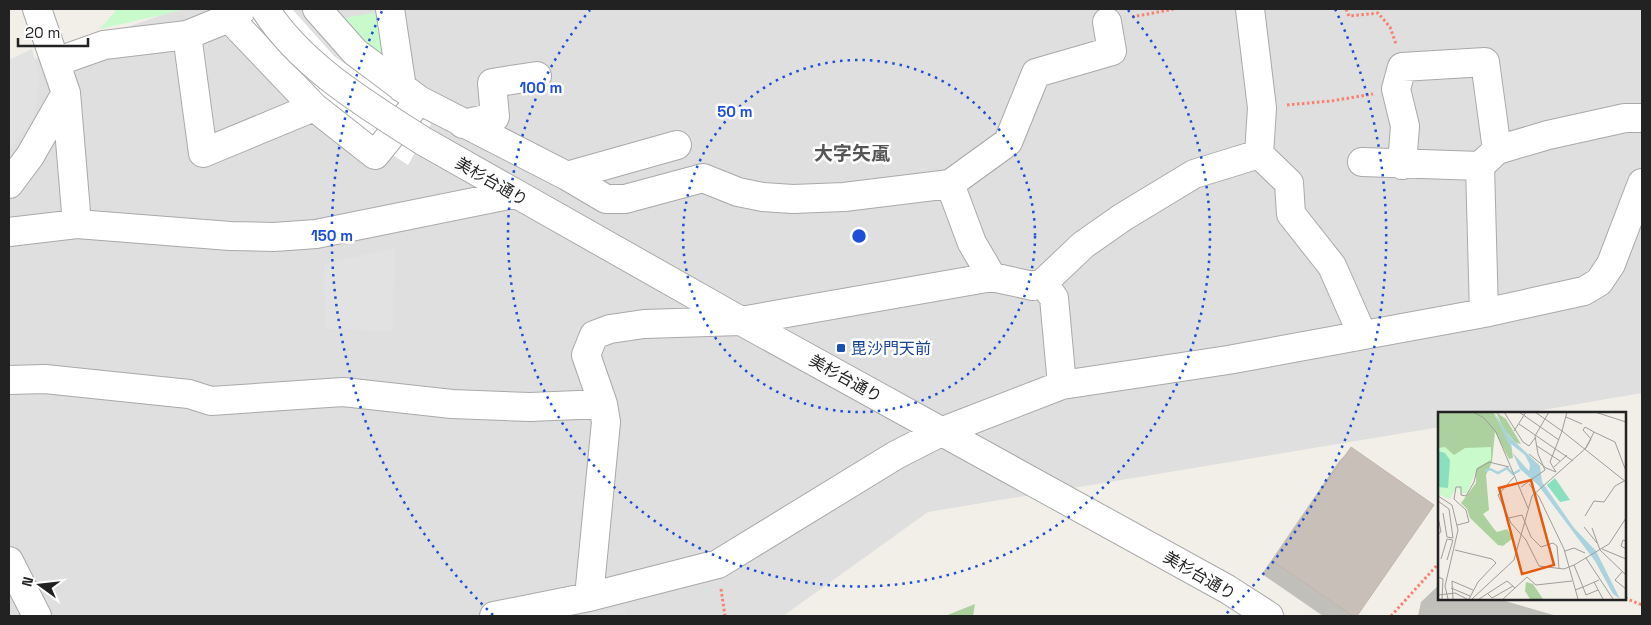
<svg xmlns="http://www.w3.org/2000/svg" width="1651" height="625" viewBox="0 0 1651 625" font-family="'Space Grotesk','Noto Sans JP',sans-serif">
  <style>
    .residential { fill: #e0dfdf }
    .forest { fill: #add19e }
    .park { fill: #c8facc }
    .parking { fill: #e2e2e2 }
    .pier { fill: #fff }
    .shadow { fill: #0003 }
    .building { fill: #c7bfb8; stroke: #c4b6ab }
    .lines { fill: none; stroke-linecap: round; stroke-linejoin: round }
    .minor-casing { stroke: #a9a9a9; stroke-width: 30 }
    .path { stroke: #fa8072; stroke-width: 3; stroke-dasharray: 2.5 2.5; stroke-linecap: butt }
    .minor { stroke: #fff; stroke-width: 28 }
    .minor-bridge-casing { stroke: #a9a9a9; stroke-width: 30; stroke-linecap: butt }
    .minor-bridge { stroke: #fff; stroke-width: 28 }
    .ring { fill: none; stroke: #1d4ed8; stroke-width: 2.5; stroke-dasharray: 2.5 5 }
    .transit-dot { fill: #1a4fb4; stroke: #fff; stroke-width: 2 }
    .labels { text-anchor: middle; stroke-width: 5; stroke-linejoin: round; paint-order: stroke }
    .street-label { font-size: 16px; fill: #222; stroke: #fff }
    .transit-label { font-size: 16px; fill: #164399; stroke: #fff; text-anchor: start }
    .quarter-label { font-size: 19px; font-weight: bold; fill: #555; stroke: #fff }
    .inset-river { fill: none; stroke: #aad3df; stroke-width: 2.5 }
    .inset-road { fill: none; stroke: #9f9d99; stroke-width: 1 }
    .view { fill: #e8590c; fill-opacity: 0.15; stroke: #e8590c; stroke-width: 2.5 }
    .inset-edge { fill: none; stroke: #222; stroke-width: 2.5 }
    .centre { fill: #1d4ed8; stroke: #fff; stroke-width: 2.5 }
    .ring-label { font-size: 15px; text-anchor: middle; font-weight: bold; fill: #1d4ed8; stroke: #fff; stroke-width: 5; stroke-linejoin: round; paint-order: stroke }
  </style>
  <rect width="100%" height="100%" fill="#f2efe9"/>
  <path class="residential" d="M179,9H1642V393L1520,414H1440V427L928,512L783,616H9V68Z"/>
  <path class="forest" d="M975,604L973,616H945Z"/>
  <path class="park" d="M117,9H187L100,29Z
    M379,12L390,70L338,19Z"/>
  <path class="parking" d="M32,49L40,78L34,117L9,151V60Z
    M395,248L393,331L325,329L324,264Z
    M624,608L626,616H575Z"/>
  <path class="pier" d="M239,9H292L334,56L431,124L408,165L353,129Z"/>
  <path class="shadow" d="M1351,449L1432,505L1356,616H1323L1262,574L1339,461Z
    M1440,584V599H1498L1557,616H1418L1421,602Z"/>
  <path class="building" d="M1351,447L1434,505L1357,616H1353L1273,561Z"/>
  <g class="lines">
    <defs>
      <path id="minor" d="M37,9L66,93L77,224
        M317,9L355,52L419,100L567,176L606,199H625L703,178L738,192L763,197L793,199L844,197L950,184L1008,142L1036,73L1112,51L1107,22
        M390,9L402,88
        M229,18L314,107L375,155L413,108
        M187,35L203,153L314,107
        M56,62L104,45L187,35L229,18L243,9
        M463,124L495,117L492,83L537,76
        M423,141L741,321L1227,589L1269,616
        M1259,154L1289,183L1291,214L1332,266L1362,334
        M1362,162L1480,166L1497,150L1548,135L1625,118H1642
        M1402,165L1405,126L1396,89L1402,67L1485,62L1497,150
        M1480,166L1484,313
        M567,176L677,145
        M9,184L30,156L66,93
        M950,184L972,243L992,277
        M9,232L77,224L230,236L274,237L316,234L514,194
        M1043,283L1054,298L1062,385
        M9,380L45,379L189,394L211,401L343,392L452,404L530,407L603,404
        M9,561L37,616
        M589,597L606,422L603,404L586,355L594,335L610,329L644,324L741,321L992,277L1033,286L1043,283L1083,245L1123,217L1194,174L1259,154L1262,108L1250,9
        M494,616L589,597L718,564L896,455L943,431L1062,385L1228,360L1484,313L1584,291L1599,282L1611,264L1642,183"/>
    </defs>
    <use href="#minor" class="minor-casing"/>
    <path class="path" d="M1346,9L1349,16L1378,13L1390,27L1396,44
      M1132,17L1174,9
      M1287,105L1331,101L1373,94
      M721,589L725,616
      M1625,598L1642,605
      M1391,616L1440,562"/>
    <use href="#minor" class="minor"/>
    <defs>
      <path id="minor-bridge" d="M265,9C301,66 367,105 423,141"/>
    </defs>
    <use href="#minor-bridge" class="minor-bridge-casing"/>
    <use href="#minor-bridge" class="minor-bridge"/>
  </g>
  <g class="ring">
    <circle cx="859" cy="236" r="176"/>
    <path d="M1128 10A351 351 0 1 1 590 10"/>
    <path d="M493 615A527 527 0 0 1 383 9M1335 9A527 527 0 0 1 1225 615"/>
  </g>
  <rect class="transit-dot" x="836" y="343" width="10" height="10" rx="2.5"/>
  <g class="labels">
    <g class="street-label">
      <text transform="translate(492 181) rotate(30)" y="6">美杉台通り</text>
      <text transform="translate(846 378) rotate(29)" y="6">美杉台通り</text>
      <text transform="translate(1200 575) rotate(30)" y="6">美杉台通り</text>
    </g>
    <g class="transit-label">
      <text x="851" y="354">毘沙門天前</text>
    </g>
    <g class="quarter-label">
      <text x="852" y="160">大字矢颪</text>
    </g>
  </g>
  <g transform="translate(1438 412)">
    <rect width="188" height="188" fill="#f2efe9"/>
    <path d="M0,0H55L73,32L75,46L71,47L57,20L54,50L48,63L51,98L45,102L56,117L59,120L69,117L75,126L65,134L60,133L32,106L29,97L23,91L38,71V53L0,38ZM58,0L68,7L83,32L78,31L66,18ZM88,170L95,172L105,187H92L87,179Z" fill="#add19e"/>
    <path d="M7,35L16,43L27,36L53,35V48L39,56L29,81L24,82L20,73L11,87L0,82V36Z" fill="#c8facc"/>
    <path d="M0,39L7,41L12,48L10,76L0,75ZM117,66L132,88L122,90L109,73Z" fill="#88e0be"/>
    <path d="M56,0L71,24L102,54L104,70L136,116L158,139L182,187L175,182L157,149L100,73L82,57ZM73,32L87,43L92,53L91,59L74,40Z" fill="#aad3df" fill-rule="evenodd"/>
    <path class="inset-river" d="M47,59L52,57L60,61L69,56L75,62L82,58"/>
    <path class="inset-road" d="M35,0L46,6L58,20L90,96M66,0L85,30L91,34L97,26M81,0L121,28M97,0L124,19L112,50L118,60L108,56M129,0L124,19L188,70M157,0L188,10M128,5L144,12M81,12L135,49M76,19L88,0M156,20L177,30L188,59M99,34L122,49M91,42L108,56M116,55L129,43M76,65L60,83L73,111L88,128L101,154L126,157L136,153L171,132L188,106M91,72L101,85L126,137L140,187M83,75L107,58L100,42L97,24L111,0M0,84L14,93L20,118L7,174L10,187M0,89L11,97L15,126L9,125L5,101M147,104L156,89L166,90L177,74L186,69M0,105L3,120L0,122M71,106L84,103L93,125L103,135L115,131L119,134L121,156M19,113L31,110L28,98L16,87L18,75H23V83L28,84L36,70L39,57L51,50L71,55M146,115L159,131M154,116L162,138M188,129L185,128L183,134L188,137M164,137L188,147M17,138L54,147L58,151L40,170L31,187M162,138L188,163M127,139L136,136L147,141M148,146L175,187M3,147L9,127L15,128L9,148M136,153L145,175L161,168M184,160L177,168L188,177M0,165L5,167L4,187M156,170L165,187M13,176L32,184M137,178L145,175L148,183L160,178M49,181L54,186L75,174M0,183L17,181L29,187M15,187L14,169L35,178M34,187L76,148L94,84L148,36L156,20L147,15L145,18L153,27L147,37M41,187L69,169L77,176M65,187L89,165L98,173L134,169"/>
    <path class="view" d="M93,68L116,153L84,162L61,76Z"/>
    <rect width="188" height="188" class="inset-edge"/>
  </g>
  <circle cx="859" cy="236" r="8" class="centre"/>
  <g class="ring-label">
    <text x="541" y="93">100 m</text>
    <text x="735" y="117">50 m</text>
    <text x="332" y="241">150 m</text>
  </g>
  <rect width="1651" height="625" fill="none" stroke="#222222" stroke-width="20"/>
  <g transform="translate(40 585) rotate(285)" stroke="#ffffff" stroke-width="4" paint-order="stroke">
  <path d="M0-4L9 19L0 12L-9 19Z" fill="#222222"/>
  <text y="-8" font-size="14" font-weight="bold" text-anchor="middle" fill="#222222">N</text>
  </g>
  <path d="M18 38v8h70v-8" fill="none" stroke="#222222" stroke-width="2.5"/>
  <text x="25" y="38" font-size="15" fill="#222222" stroke="#ffffff" stroke-width="4" paint-order="stroke">20 m</text>
</svg>
